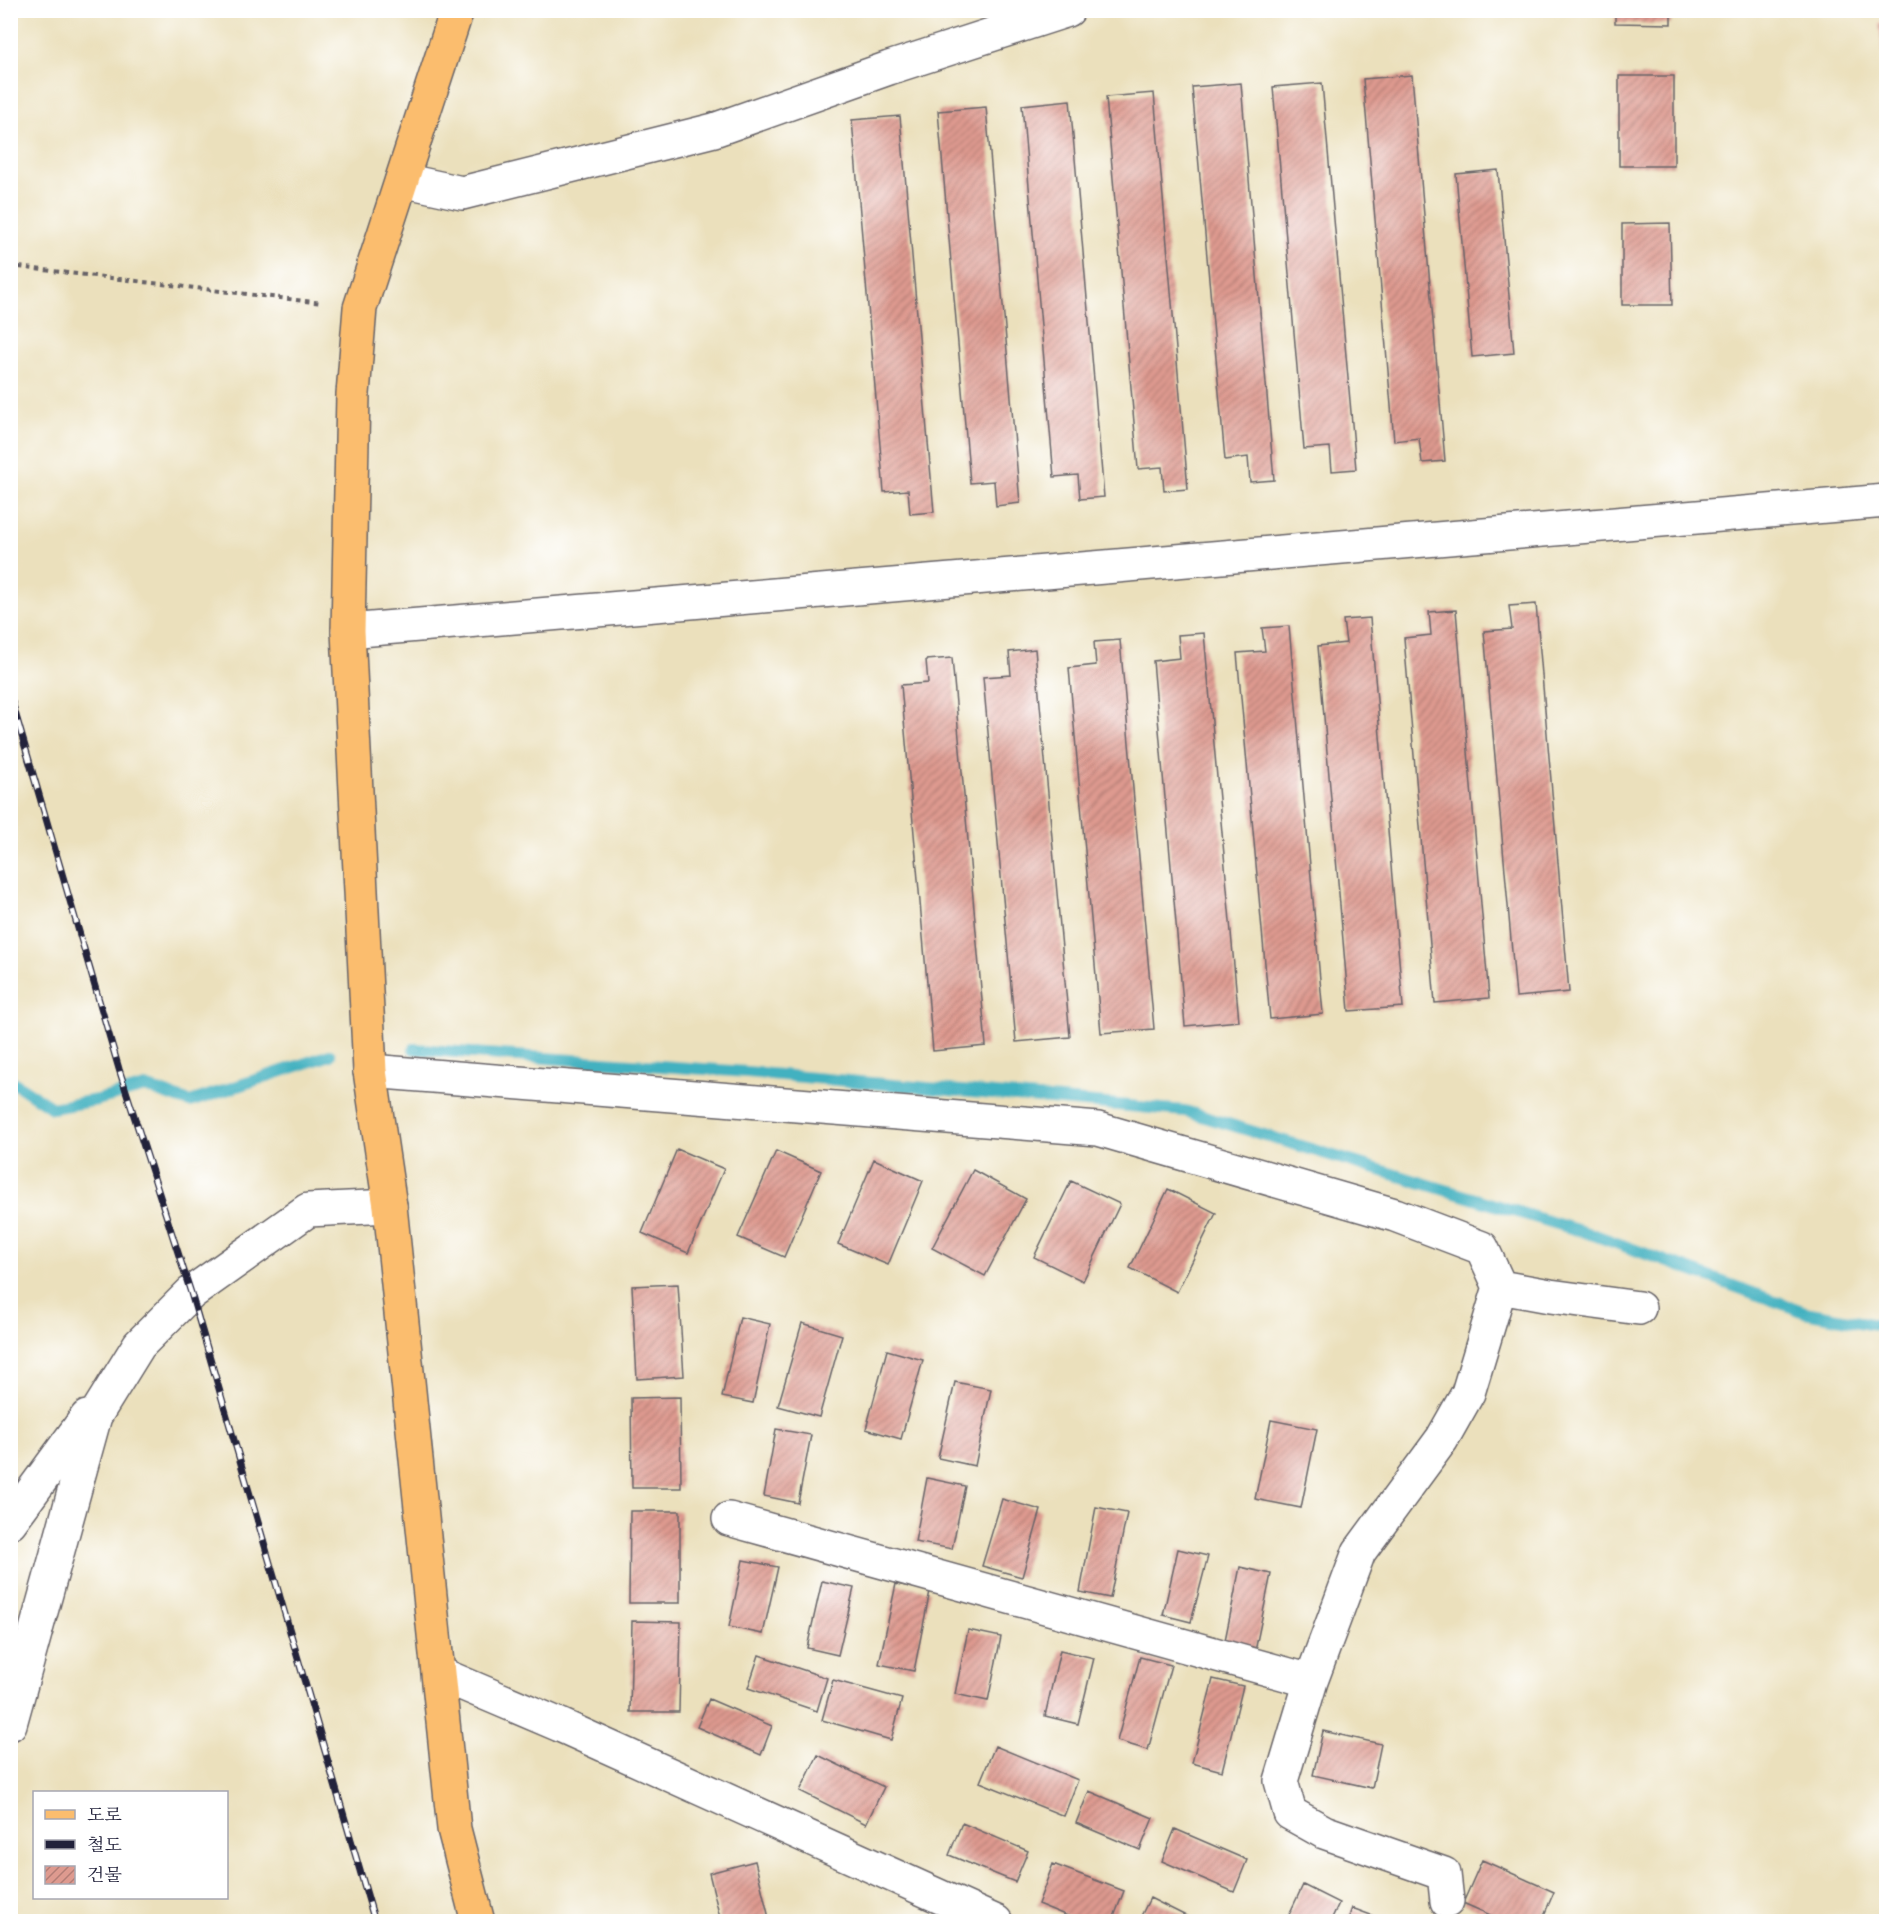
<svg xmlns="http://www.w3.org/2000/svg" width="1897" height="1932" viewBox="0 0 1897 1932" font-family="'IM FELL DW Pica','Noto Serif KR',serif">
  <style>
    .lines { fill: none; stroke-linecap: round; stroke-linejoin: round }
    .stream { stroke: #43b1c0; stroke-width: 12 }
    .building { fill: url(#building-hatch) }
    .minor-casing { stroke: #686468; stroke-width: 36 }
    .tertiary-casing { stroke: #686468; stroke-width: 36 }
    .primary-casing { stroke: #686468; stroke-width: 36 }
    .path { stroke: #686468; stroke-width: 4; stroke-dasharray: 4.5 4.5; stroke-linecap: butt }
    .minor { stroke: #fff; stroke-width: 33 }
    .tertiary { stroke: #fff; stroke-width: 33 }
    .primary { stroke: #fbbd6e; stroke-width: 33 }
    .rail-casing { stroke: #22223b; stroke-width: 7 }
    .rail { stroke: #fff; stroke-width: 4.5; stroke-dasharray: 14; stroke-linecap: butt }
  </style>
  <defs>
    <pattern id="building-hatch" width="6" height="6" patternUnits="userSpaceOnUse" patternTransform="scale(1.5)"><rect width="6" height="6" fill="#de9a8f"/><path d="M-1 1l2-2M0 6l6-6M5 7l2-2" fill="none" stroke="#b47d76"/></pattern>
  </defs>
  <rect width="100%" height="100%" fill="#fff"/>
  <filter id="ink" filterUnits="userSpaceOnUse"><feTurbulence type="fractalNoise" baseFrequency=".0167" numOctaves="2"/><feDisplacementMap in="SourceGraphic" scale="12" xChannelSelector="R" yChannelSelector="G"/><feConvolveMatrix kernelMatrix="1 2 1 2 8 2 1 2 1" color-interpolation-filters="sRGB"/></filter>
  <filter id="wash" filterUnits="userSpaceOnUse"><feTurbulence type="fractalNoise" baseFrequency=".008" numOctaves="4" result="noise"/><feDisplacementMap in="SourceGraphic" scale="24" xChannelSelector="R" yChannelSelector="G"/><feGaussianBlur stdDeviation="1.35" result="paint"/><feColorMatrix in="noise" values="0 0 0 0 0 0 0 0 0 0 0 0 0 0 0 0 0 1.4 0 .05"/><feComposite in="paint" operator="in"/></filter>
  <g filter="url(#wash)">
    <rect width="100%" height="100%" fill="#ebe0bc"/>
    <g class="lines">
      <path class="stream" d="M414,1049L747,1072L1185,1111L1597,1236L1805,1312L1886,1327
        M10,1080L52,1108L97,1100L145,1087L190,1102L330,1055"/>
    </g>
    <g id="blocks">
      <path class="building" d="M1615,10H1671V24L1615,23Z
        M1886,22V69H1885L1879,23Z
        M1412,75L1445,461L1422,463L1419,438L1394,441L1363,79Z
        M1619,76H1674V166H1619Z
        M1241,83L1274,480L1250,482L1248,457L1225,460L1192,87Z
        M1322,83L1356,469L1332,471L1330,447L1304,449L1273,87Z
        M1154,93L1188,489L1164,491L1162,467L1138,469L1106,97Z
        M1070,100L1104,497L1080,499L1078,475L1054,477L1022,105Z
        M986,107L1020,503L996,506L994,481L970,483L938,111Z
        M900,116L934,512L910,514L908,490L884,492L852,120Z
        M1498,170L1514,353L1472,357L1456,174Z
        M1670,223L1672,305H1622V224Z
        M1536,604L1569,992L1516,997L1484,631L1512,629L1509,606Z
        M1456,610L1489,998L1435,1003L1404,638L1431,635L1429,612Z
        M1370,618L1403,1007L1349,1011L1318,646L1346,643L1343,620Z
        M1289,626L1323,1014L1270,1019L1237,653L1265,651L1262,628Z
        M1204,633L1239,1021L1185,1026L1153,661L1180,658L1178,635Z
        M1120,640L1154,1029L1101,1033L1069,668L1096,665L1094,642Z
        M1035,649L1070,1037L1016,1042L983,677L1011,675L1009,652Z
        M952,658L986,1046L933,1051L901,685L928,683L926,660Z
        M677,1149L724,1169L688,1253L642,1233Z
        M776,1151L821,1171L784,1257L738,1237Z
        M874,1159L923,1181L888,1265L838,1244Z
        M973,1170L1026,1199L985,1276L932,1248Z
        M1071,1181L1120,1204L1083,1281L1034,1257Z
        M1168,1189L1216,1213L1177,1292L1130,1268Z
        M678,1284L684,1376L637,1379L632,1286Z
        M740,1317L770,1324L753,1403L722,1397Z
        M802,1323L842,1335L819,1417L778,1406Z
        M887,1350L923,1360L901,1439L866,1429Z
        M955,1382L991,1389L975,1466L938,1458Z
        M680,1397L681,1488H632L631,1398Z
        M1271,1420L1317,1429L1301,1508L1255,1499Z
        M776,1429L811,1435L798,1503L764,1496Z
        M927,1478L965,1486L952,1549L915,1542Z
        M1002,1499L1041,1510L1022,1577L982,1566Z
        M1096,1507L1127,1513L1110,1598L1080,1592Z
        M630,1511H680V1603H629Z
        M1178,1549L1208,1556L1191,1622L1163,1615Z
        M743,1560L778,1567L763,1634L729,1627Z
        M1240,1567L1271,1574L1253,1661L1222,1655Z
        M822,1581L854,1588L838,1655L807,1648Z
        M896,1584L930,1591L914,1671L879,1664Z
        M632,1621L681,1622L679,1712H630Z
        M968,1630L1001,1637L988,1701L955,1694Z
        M1060,1650L1094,1658L1078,1724L1045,1716Z
        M759,1655L827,1678L817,1711L748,1688Z
        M1140,1657L1171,1665L1148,1750L1117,1741Z
        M1213,1679L1243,1686L1222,1771L1192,1763Z
        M833,1680L902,1699L891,1740L822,1720Z
        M709,1699L772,1726L761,1755L697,1727Z
        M1323,1731L1381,1744L1372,1788L1313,1775Z
        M995,1746L1078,1780L1064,1816L980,1782Z
        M818,1755L884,1787L866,1824L800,1791Z
        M1089,1791L1153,1818L1140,1850L1076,1823Z
        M962,1823L1028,1851L1015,1882L949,1855Z
        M1175,1829L1247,1860L1234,1892L1162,1861Z
        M1482,1860L1554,1892L1541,1922H1506L1463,1903Z
        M755,1861L770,1922H721L709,1873Z
        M1053,1864L1124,1891L1112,1922H1082L1038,1904Z
        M1303,1885L1339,1903L1330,1922H1297L1288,1917Z
        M1150,1898L1198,1922H1138Z
        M1352,1908L1387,1921V1922H1347Z"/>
    </g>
  </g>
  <g filter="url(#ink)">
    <use href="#blocks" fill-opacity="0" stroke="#686468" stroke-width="1.5"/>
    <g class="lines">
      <defs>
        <path id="minor" d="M402,180L462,193L714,130L889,68L1068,10
          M370,1071L1098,1129L1395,1215L1482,1248L1500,1287L1550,1296L1639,1308
          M729,1519L1311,1681
          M10,1522L87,1417
          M440,1674L560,1725L996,1922
          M10,1724L95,1416L139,1345L191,1293L308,1210L390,1206
          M1447,1901L1444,1874L1324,1832L1290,1813L1281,1781L1311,1681L1359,1552L1442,1439L1468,1393L1500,1287"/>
        <path id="tertiary" d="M348,631L1886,501"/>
        <path id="primary" d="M457,10L360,308L353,394L348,631L370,1071L390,1206L454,1829L478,1922"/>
      </defs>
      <use href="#minor" class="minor-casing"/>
      <use href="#tertiary" class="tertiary-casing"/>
      <use href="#primary" class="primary-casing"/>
      <path class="path" d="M10,266L322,303"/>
      <use href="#minor" class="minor"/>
      <use href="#tertiary" class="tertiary"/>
      <use href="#primary" class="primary"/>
      <defs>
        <path id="rail" d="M10,695L119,1069L191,1293L375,1922"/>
      </defs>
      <use href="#rail" class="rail-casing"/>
      <use href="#rail" class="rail"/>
    </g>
  </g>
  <rect width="1897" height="1932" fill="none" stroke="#fff" stroke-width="36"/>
  <rect x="33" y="1791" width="195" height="108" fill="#ffffff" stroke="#a7a7b1" stroke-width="1.5"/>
  <rect x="45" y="1810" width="30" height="9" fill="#fbbd6e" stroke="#a7a7b1" stroke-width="1.5"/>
  <text x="87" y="1821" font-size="18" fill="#22223b">도로</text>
  <rect x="45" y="1840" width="30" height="9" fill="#22223b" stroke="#a7a7b1" stroke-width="1.5"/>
  <text x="87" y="1851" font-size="18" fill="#22223b">철도</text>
  <rect x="45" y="1866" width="30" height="18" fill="url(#building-hatch)" stroke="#a7a7b1" stroke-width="1.5"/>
  <text x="87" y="1881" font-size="18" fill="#22223b">건물</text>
</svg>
